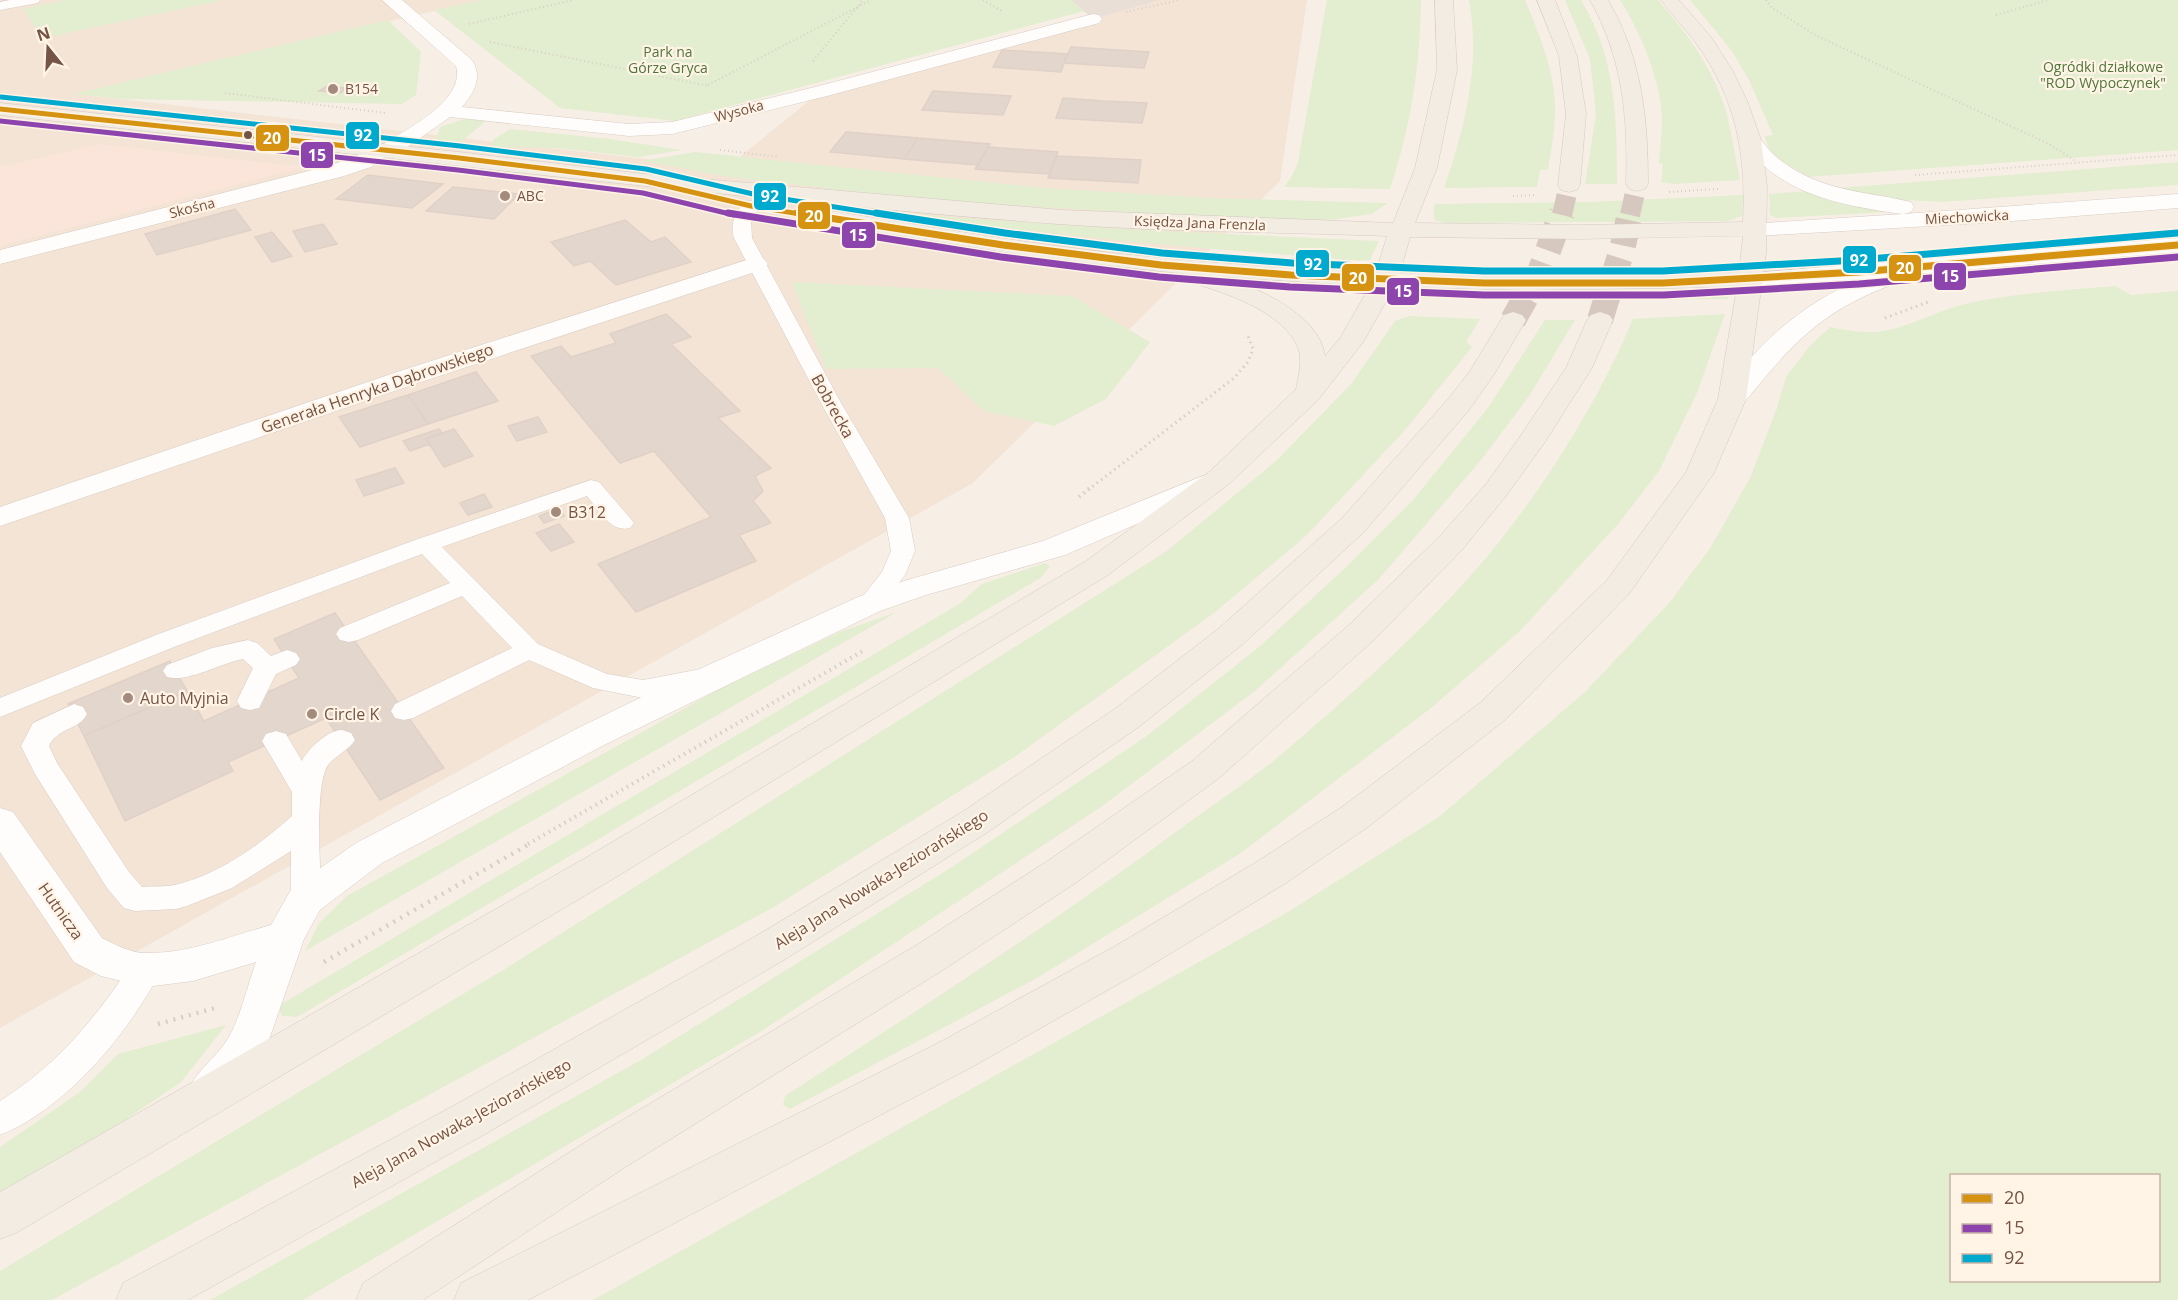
<svg xmlns="http://www.w3.org/2000/svg" width="2178" height="1300" viewBox="0 0 2178 1300" font-family="'Open Sans',sans-serif">
  <style>
    .residential { fill: #f3e4d5 }
    .commercial { fill: #fbe5da }
    .industrial { fill: #e9dfd7 }
    .green { fill: #e3edcf; fill-rule: evenodd }
    .building { fill: #e3d6cd; stroke: #e0d1c8; stroke-width: 1.5 }
    .lines { fill: none; stroke-linecap: round; stroke-linejoin: round }
    .primary-tunnel-far1 { stroke: #d6c8be; stroke-width: 20; stroke-dasharray: 20 10; stroke-linecap: butt }
    .primary-tunnel { stroke: #d6c8be; stroke-width: 26; stroke-dasharray: 26 13; stroke-linecap: butt }
    .lane-casing { stroke: #d8ccc4; stroke-width: 1 }
    .street-casing { stroke: #d8ccc4; stroke-width: 1 }
    .secondary-casing { stroke: #d7cbc3; stroke-width: 1 }
    .primary-casing { stroke: #d5cac3; stroke-width: 1 }
    .path-far3 { stroke: #d8cec8; stroke-width: 2; stroke-dasharray: 1 3; stroke-linecap: butt }
    .path-far2 { stroke: #d8cec8; stroke-width: 3; stroke-dasharray: 1.5 4; stroke-linecap: butt }
    .path-far1 { stroke: #d8cec8; stroke-width: 4; stroke-dasharray: 1.5 4.5; stroke-linecap: butt }
    .path { stroke: #d8cec8; stroke-width: 4.5; stroke-dasharray: 2 6; stroke-linecap: butt }
    .lane { fill: #fefdfb; fill-rule: evenodd }
    .street { fill: #fefdfb; fill-rule: evenodd }
    .secondary { fill: #fefdfb; fill-rule: evenodd }
    .primary { fill: #f2ece3; fill-rule: evenodd }
    .bus-1-far1-casing { stroke: #fff4e6; stroke-width: 8 }
    .bus-1-casing { stroke: #fff4e6; stroke-width: 10 }
    .bus-2-far1-casing { stroke: #fff4e6; stroke-width: 8 }
    .bus-2-casing { stroke: #fff4e6; stroke-width: 10 }
    .bus-3-far1-casing { stroke: #fff4e6; stroke-width: 8 }
    .bus-3-casing { stroke: #fff4e6; stroke-width: 10 }
    .bus-1-far1 { stroke: #d69211; stroke-width: 5 }
    .bus-1 { stroke: #d69211; stroke-width: 7 }
    .bus-2-far1 { stroke: #8e44ad; stroke-width: 5 }
    .bus-2 { stroke: #8e44ad; stroke-width: 7 }
    .bus-3-far1 { stroke: #00a9ce; stroke-width: 5 }
    .bus-3 { stroke: #00a9ce; stroke-width: 7 }
    .poi-dot { fill: #a28a7d; stroke: #fff4e6; stroke-width: 2 }
    .bus-dot { fill: #755445; stroke: #fff4e6; stroke-width: 2 }
    .labels { text-anchor: middle; stroke-width: 4.5; stroke-linejoin: round; paint-order: stroke }
    .far-park-label { font-size: 14px; fill: #4f763a; stroke: #fff4e6 }
    .far-poi-label { font-size: 14px; fill: #755445; stroke: #fff4e6; text-anchor: start }
    .far-street-label { font-size: 14px; fill: #755445; stroke: #fff4e6 }
    .street-label { font-size: 16px; fill: #755445; stroke: #fff4e6 }
    .poi-label { font-size: 16px; fill: #755445; stroke: #fff4e6; text-anchor: start }
    .line-badge { stroke: #fff4e6; stroke-width: 2 }
    .badge-label { font-size: 16px; text-anchor: middle; font-weight: bold; fill: #fff }
  </style>
  <rect width="100%" height="100%" fill="#f7efe6"/>
  <path class="residential" d="M0,0H482L75,94L726,168L820,92L1160,0H1307L1280,181L973,483L0,1028Z"/>
  <path class="commercial" d="M100,144L304,167L0,246V167Z"/>
  <path class="industrial" d="M1071,0H1160L1093,19Z"/>
  <path class="green" d="M65,0H223L43,38L23,9Z
    M482,0H1071L1084,11L675,121L560,108L434,10Z
    M1327,0H1421C1420,67 1411,126 1390,189L1284,187L1292,176L1298,162Z
    M1469,0H1525C1539,34 1556,73 1555,111C1555,130 1551,151 1548,170H1540L1537,187L1444,188C1465,127 1481,64 1469,0Z
    M1565,0H1581C1616,58 1617,118 1617,184H1585L1596,115L1590,59Z
    M1620,0H1658C1686,31 1714,70 1726,111C1732,134 1735,157 1740,180L1674,184L1661,182L1663,164L1659,163C1660,149 1662,134 1662,120C1662,83 1640,31 1620,0Z
    M1690,0H2178V150L1808,177L1770,153L1765,136L1773,135L1749,80L1732,51Z
    M388,20L421,52L416,95L402,104L122,99L73,94Z
    M464,119L486,121L455,147L440,142L437,137L440,127Z
    M510,129L610,139L682,150L639,157L556,148L492,147L494,139Z
    M695,152L1044,188L1209,198L1388,203L1371,214L1330,220L1194,217L995,204L859,192L729,177L642,161Z
    M2178,162V185L1942,202L1888,199L1837,188Z
    M1809,191L1882,209L1886,212L1776,218L1770,215L1769,194Z
    M1743,195L1742,216L1728,221L1447,223L1435,220L1433,213L1435,204L1590,202Z
    M774,199L936,216L1122,229L1379,241L1370,260L1360,261L1133,242L768,202Z
    M792,282L1072,296L1150,342L1106,399L1054,426L984,411L938,368L826,369Z
    M2115,286L2131,295L2178,291V1300H593L1283,915L1439,817L1585,692L1669,603L1709,550L1751,476L1777,408L1786,377L1809,347L1830,327C1845,330 1861,333 1876,332C1908,329 1937,310 1969,303C2017,293 2066,290 2115,286ZM1952,1176H2158V1280H1952Z
    M1415,292L1555,294L1723,292L1730,296L1728,299L1555,300L1403,298Z
    M1725,314L1697,393L1659,471L1619,523L1519,632L1431,708L1241,853L1037,978L790,1109L783,1105L785,1096C920,1009 1055,922 1184,826C1217,802 1252,779 1283,753C1352,694 1432,623 1490,553C1546,485 1599,400 1633,319Z
    M1409,316L1480,319L1466,342L1472,347L1405,430L1307,535L1214,613L1016,756L772,908L52,1300H0V1271L508,967L1167,551L1277,460L1351,384L1395,321Z
    M1545,320H1575L1530,395L1481,460L1378,580L1256,690L1101,807L763,1030L303,1300H210L641,1060L952,867L1148,735L1259,647L1341,572L1413,500L1487,409Z
    M1045,563L1050,566L1042,577L297,1017L282,1016L278,1006L959,604L982,584Z
    M897,612L305,951L319,923L347,896L716,691L840,632Z
    M226,1025L181,1082L125,1120L0,1194V1147L80,1092L118,1054Z"/>
  <path class="building" d="M1071,47L1149,52L1144,68L1064,63Z
    M1002,50L1067,54L1061,72L993,67Z
    M327,86L347,88L340,93L319,91Z
    M933,91L1011,96L1003,115L922,110Z
    M1063,98L1104,101L1147,103L1142,123L1056,118Z
    M846,132L918,138L904,159L830,152Z
    M918,138L990,144L978,165L904,159Z
    M988,147L1058,152L1049,174L975,169Z
    M1057,156L1141,160L1138,183L1048,178Z
    M368,175L443,184L412,208L336,199Z
    M453,187L519,194L494,219L426,211Z
    M235,209L251,230L157,255L145,234Z
    M625,220L651,242L665,237L691,262L616,285L590,261L574,266L551,242Z
    M323,224L337,244L305,252L293,231Z
    M272,232L292,256L272,262L255,237Z
    M666,314L691,337L671,344L740,411L718,418L771,468L755,476L763,491L753,501L771,523L739,535L756,561L636,612L598,564L711,517L654,451L620,463L531,356L561,346L571,357L616,343L610,334Z
    M476,372L498,401L428,424L408,395Z
    M408,395L428,424L360,447L339,417Z
    M538,417L547,432L517,441L508,426Z
    M439,429L442,433L426,439L430,444L410,451L403,441Z
    M454,429L473,456L444,467L426,439Z
    M395,468L404,483L364,496L356,480Z
    M484,494L492,507L468,515L460,503Z
    M559,508L564,516L544,523L539,516Z
    M559,524L574,542L551,551L536,533Z
    M335,613L444,768L380,800L326,718L228,762L233,771L125,821L84,736L187,691L204,721L299,678L274,639Z
    M170,661L187,691L84,736L68,704Z"/>
  <g class="lines">
    <path class="primary-tunnel-far1" d="M1562,215L1569,185
      M1630,215L1637,184"/>
    <path class="primary-tunnel" d="M1513,320L1540,272L1562,213
      M1600,320L1622,250L1630,213"/>
    <defs>
      <path id="lane" d="M10,0H40L38,3L0,10V2Z
        M751,201L757,202L760,206L751,221L752,238L841,403L909,518L915,551L905,575L878,610L869,612L860,610L857,604L882,572L891,551L885,518L821,403L734,238C730,223 735,213 745,202Z
        M591,480L599,482L630,518L634,523L630,528C610,533 599,510 587,496L442,547L538,644L607,674L643,680L701,669L710,672L714,678L710,684L643,698L593,688L529,660L413,718L404,720L395,718L391,711L395,704L512,648L462,596L358,640L349,642L340,640L336,634L340,628L450,583L422,554L174,647L0,717V698L156,635L418,539Z
        M248,640L257,643L271,656L287,650L296,653L300,659L296,665L276,674L259,708L250,710L241,708L237,701L253,668L243,659C221,663 187,683 167,677L163,671L167,665L212,648Z
        M74,704L83,707L87,714C78,731 58,727 49,746L57,763L129,872L142,887C153,886 165,887 175,885C218,875 260,845 292,816V792L262,741L266,734L276,731L286,734L302,761C307,750 328,730 341,730C344,730 347,732 351,733L355,740C348,751 336,755 328,765C314,785 321,872 321,899L317,908L306,911L295,908L291,899V851L232,888L187,906L176,909L135,911L124,908L107,888L35,774L21,746L33,723Z
        M145,957L156,961L161,970C130,1032 66,1109 0,1135V1101C61,1062 94,1019 134,961Z"/>
      <path id="street" d="M382,0H402L472,60C483,77 474,93 462,107L629,124L672,122L815,87L1093,14L1099,15L1102,19L1099,23L827,96L672,134L629,136L450,117L396,155L386,156L371,167L344,176L0,264V250L328,166L355,157L374,146L384,144C408,128 466,100 456,66Z
        M756,257L764,259L768,264L764,269L415,384L0,526V507L397,372Z
        M1215,471L1225,474L1229,480L1225,486L1065,555L926,595L880,611L606,744L382,863L320,910L304,939L262,1060L243,1088L227,1101L212,1106L197,1101L190,1087C199,1068 216,1058 227,1040C239,1022 248,984 256,962L193,981L145,987L101,976L74,962L0,852V808L13,812L102,938C116,945 130,953 146,953C188,954 231,936 271,925L292,888L356,843L582,726L704,667L858,597L904,581L1043,541Z"/>
      <path id="secondary" d="M1751,134C1761,136 1764,145 1771,152C1780,161 1791,168 1802,174C1837,192 1874,193 1911,202L1914,207L1911,212L1903,214L2178,194V208L2000,222L1756,236L1748,234L1744,229L1748,224L1903,214C1842,206 1777,194 1741,140L1744,136Z
        M2178,238V252L1892,276L1894,280L1891,285C1817,313 1790,347 1742,405L1732,407L1722,405L1718,399C1754,347 1803,301 1863,279L1749,286L1740,284L1737,279L1740,274Z"/>
      <path id="primary" d="M1435,0H1453L1457,70L1437,168L1415,223L1579,225L1743,222C1746,154 1737,100 1696,43C1685,28 1672,15 1661,0H1679L1711,37L1733,71L1748,103L1761,140L1767,186L1766,253L1746,399L1714,473L1629,594L1505,720L1368,827L1286,883L1145,969L972,1067L528,1300H454L461,1283L942,1041L1117,945L1258,861L1342,807L1481,702L1607,580L1686,472L1718,399L1737,287L1529,290L1394,287L1364,341L1318,400L1229,484L1108,575L613,879L16,1233L0,1239V1192L587,857L1086,561L1209,472L1296,389C1298,377 1303,360 1298,348C1284,314 1234,296 1202,286L1199,281L1204,276L1035,257L820,223L812,221L809,216L812,211L820,209C920,225 1021,243 1122,254C1206,263 1291,268 1376,272L1387,236C1278,232 1167,232 1058,224C705,197 353,153 0,115V103L459,152L645,174L1062,210L1393,223L1415,168L1437,70ZM1743,236L1739,272L1602,275L1400,273L1410,237L1579,239ZM1224,277L1370,286L1340,338L1325,356C1320,315 1258,288 1224,277Z
        M1537,0H1555L1577,56L1586,114L1580,185L1577,190L1569,192L1561,190L1558,185L1566,114L1559,56Z
        M1590,0H1608C1642,58 1648,118 1648,184L1645,189L1637,191L1629,189L1626,184C1628,118 1623,58 1590,0Z
        M1513,312L1522,315L1526,320L1495,373L1469,410L1364,532L1242,645L1140,726L988,832L784,960L487,1133L188,1300H116L123,1283L455,1105L756,936L962,812L1116,708L1218,629L1342,518L1449,398L1470,371L1504,315Z
        M1600,312L1609,315L1613,320L1592,368L1545,442L1506,496L1462,550L1374,640L1218,779L1077,882L943,970L624,1168L423,1300H356L363,1283L592,1138L915,946L1049,860L1192,761L1350,624L1440,536L1486,484L1519,438L1566,368L1587,320L1591,315Z"/>
    </defs>
    <use href="#lane" class="lane-casing"/>
    <use href="#street" class="street-casing"/>
    <use href="#secondary" class="secondary-casing"/>
    <use href="#primary" class="primary-casing"/>
    <path class="path-far3" d="M983,0L1002,11
      M1766,0L1772,8L1817,36L2049,144L2077,162
      M1126,12L1179,0
      M1996,15L2048,0
      M469,24L573,0
      M490,42L709,86
      M813,61L863,0
      M708,85L871,0
      M225,93L385,113
      M720,150L779,157
      M1915,175L2178,155
      M1669,192L1719,189
      M1513,196L1536,195"/>
    <path class="path-far2" d="M1885,318L1931,301
      M1088,490L1234,378L1248,362L1253,349L1247,333"/>
    <path class="path-far1" d="M1079,497L1090,488
      M528,844L863,651"/>
    <path class="path" d="M324,962L531,843
      M158,1024L215,1008"/>
    <use href="#lane" class="lane"/>
    <use href="#street" class="street"/>
    <use href="#secondary" class="secondary"/>
    <use href="#primary" class="primary"/>
    <defs>
      <path id="bus-1-far1" d="M0,109L459,158L645,181L751,206L806,215"/>
      <path id="bus-1" d="M797,213L1003,245L1161,265L1291,275L1484,283H1663L1858,272L2178,245"/>
      <path id="bus-2-far1" d="M0,121L458,170L643,193L734,215"/>
      <path id="bus-2" d="M728,213L1001,257L1159,277L1290,287L1484,295H1664L1859,284L2178,257"/>
      <path id="bus-3-far1" d="M1,97L460,146L646,169L753,194L886,215"/>
      <path id="bus-3" d="M876,213L1005,233L1162,253L1292,263L1484,271H1663L1857,260L2177,233"/>
    </defs>
    <use href="#bus-1-far1" class="bus-1-far1-casing"/>
    <use href="#bus-1" class="bus-1-casing"/>
    <use href="#bus-2-far1" class="bus-2-far1-casing"/>
    <use href="#bus-2" class="bus-2-casing"/>
    <use href="#bus-3-far1" class="bus-3-far1-casing"/>
    <use href="#bus-3" class="bus-3-casing"/>
    <use href="#bus-1-far1" class="bus-1-far1"/>
    <use href="#bus-1" class="bus-1"/>
    <use href="#bus-2-far1" class="bus-2-far1"/>
    <use href="#bus-2" class="bus-2"/>
    <use href="#bus-3-far1" class="bus-3-far1"/>
    <use href="#bus-3" class="bus-3"/>
  </g>
  <g class="poi-dot">
    <circle cx="333" cy="89" r="6"/>
    <circle cx="505" cy="196" r="6"/>
    <circle cx="556" cy="512" r="6"/>
    <circle cx="128" cy="698" r="6"/>
    <circle cx="312" cy="714" r="6"/>
  </g>
  <circle class="bus-dot" cx="248" cy="135" r="5"/>
  <g class="labels">
    <g class="far-park-label">
      <text x="668" y="57">Park na<tspan x="668" dy="16">Górze Gryca</tspan></text>
      <text x="2103" y="72">Ogródki działkowe<tspan x="2103" dy="16">"ROD Wypoczynek"</tspan></text>
    </g>
    <g class="far-poi-label">
      <text x="345" y="94">B154</text>
      <text x="517" y="201">ABC</text>
    </g>
    <g class="far-street-label">
      <text transform="translate(739 111) rotate(-15)" y="5">Wysoka</text>
      <text transform="translate(192 208) rotate(-14)" y="5">Skośna</text>
      <text transform="translate(1967 217) rotate(-3)" y="5">Miechowicka</text>
      <text transform="translate(1200 223) rotate(2)" y="5">Księdza Jana Frenzla</text>
    </g>
    <g class="street-label">
      <text transform="translate(377 388) rotate(-19)" y="6">Generała Henryka Dąbrowskiego</text>
      <text transform="translate(833 406) rotate(61)" y="6">Bobrecka</text>
      <text transform="translate(881 879) rotate(-32)" y="6">Aleja Jana Nowaka-Jeziorańskiego</text>
      <text transform="translate(61 911) rotate(55)" y="6">Hutnicza</text>
      <text transform="translate(461 1123) rotate(-29)" y="6">Aleja Jana Nowaka-Jeziorańskiego</text>
    </g>
    <g class="poi-label">
      <text x="568" y="518">B312</text>
      <text x="140" y="704">Auto Myjnia</text>
      <text x="324" y="720">Circle K</text>
    </g>
  </g>
  <g class="line-badge">
    <rect x="345" y="121" width="35" height="29" rx="6" fill="#00a9ce"/>
    <rect x="255" y="124" width="35" height="28" rx="6" fill="#d69211"/>
    <rect x="300" y="141" width="34" height="28" rx="6" fill="#8e44ad"/>
    <rect x="753" y="182" width="34" height="29" rx="6" fill="#00a9ce"/>
    <rect x="797" y="201" width="34" height="29" rx="6" fill="#d69211"/>
    <rect x="841" y="221" width="35" height="28" rx="6" fill="#8e44ad"/>
    <rect x="1842" y="245" width="35" height="29" rx="6" fill="#00a9ce"/>
    <rect x="1295" y="249" width="35" height="29" rx="6" fill="#00a9ce"/>
    <rect x="1888" y="254" width="34" height="28" rx="6" fill="#d69211"/>
    <rect x="1933" y="262" width="34" height="29" rx="6" fill="#8e44ad"/>
    <rect x="1341" y="263" width="34" height="29" rx="6" fill="#d69211"/>
    <rect x="1386" y="277" width="34" height="29" rx="6" fill="#8e44ad"/>
  </g>
  <g class="badge-label">
    <text x="363" y="141">92</text>
    <text x="272" y="144">20</text>
    <text x="317" y="161">15</text>
    <text x="770" y="202">92</text>
    <text x="814" y="222">20</text>
    <text x="858" y="241">15</text>
    <text x="1859" y="266">92</text>
    <text x="1313" y="270">92</text>
    <text x="1905" y="274">20</text>
    <text x="1950" y="282">15</text>
    <text x="1358" y="284">20</text>
    <text x="1403" y="297">15</text>
  </g>
  <rect x="1950" y="1174" width="210" height="108" fill="#fff4e6" stroke="#c8b4a6" stroke-width="1.5"/>
  <rect x="1962" y="1194" width="30" height="9" fill="#d69211" stroke="#c8b4a6" stroke-width="1.5"/>
  <text x="2004" y="1204" font-size="18" fill="#755445">20</text>
  <rect x="1962" y="1224" width="30" height="9" fill="#8e44ad" stroke="#c8b4a6" stroke-width="1.5"/>
  <text x="2004" y="1234" font-size="18" fill="#755445">15</text>
  <rect x="1962" y="1254" width="30" height="9" fill="#00a9ce" stroke="#c8b4a6" stroke-width="1.5"/>
  <text x="2004" y="1264" font-size="18" fill="#755445">92</text>
  <g transform="translate(48 48) rotate(342)" stroke="#fff4e6" stroke-width="4.5" paint-order="stroke">
  <path d="M0-4.5L10 22L0 15L-10 22Z" fill="#755445"/>
  <text y="-9" font-size="16" font-weight="bold" text-anchor="middle" fill="#755445">N</text>
  </g>
</svg>
